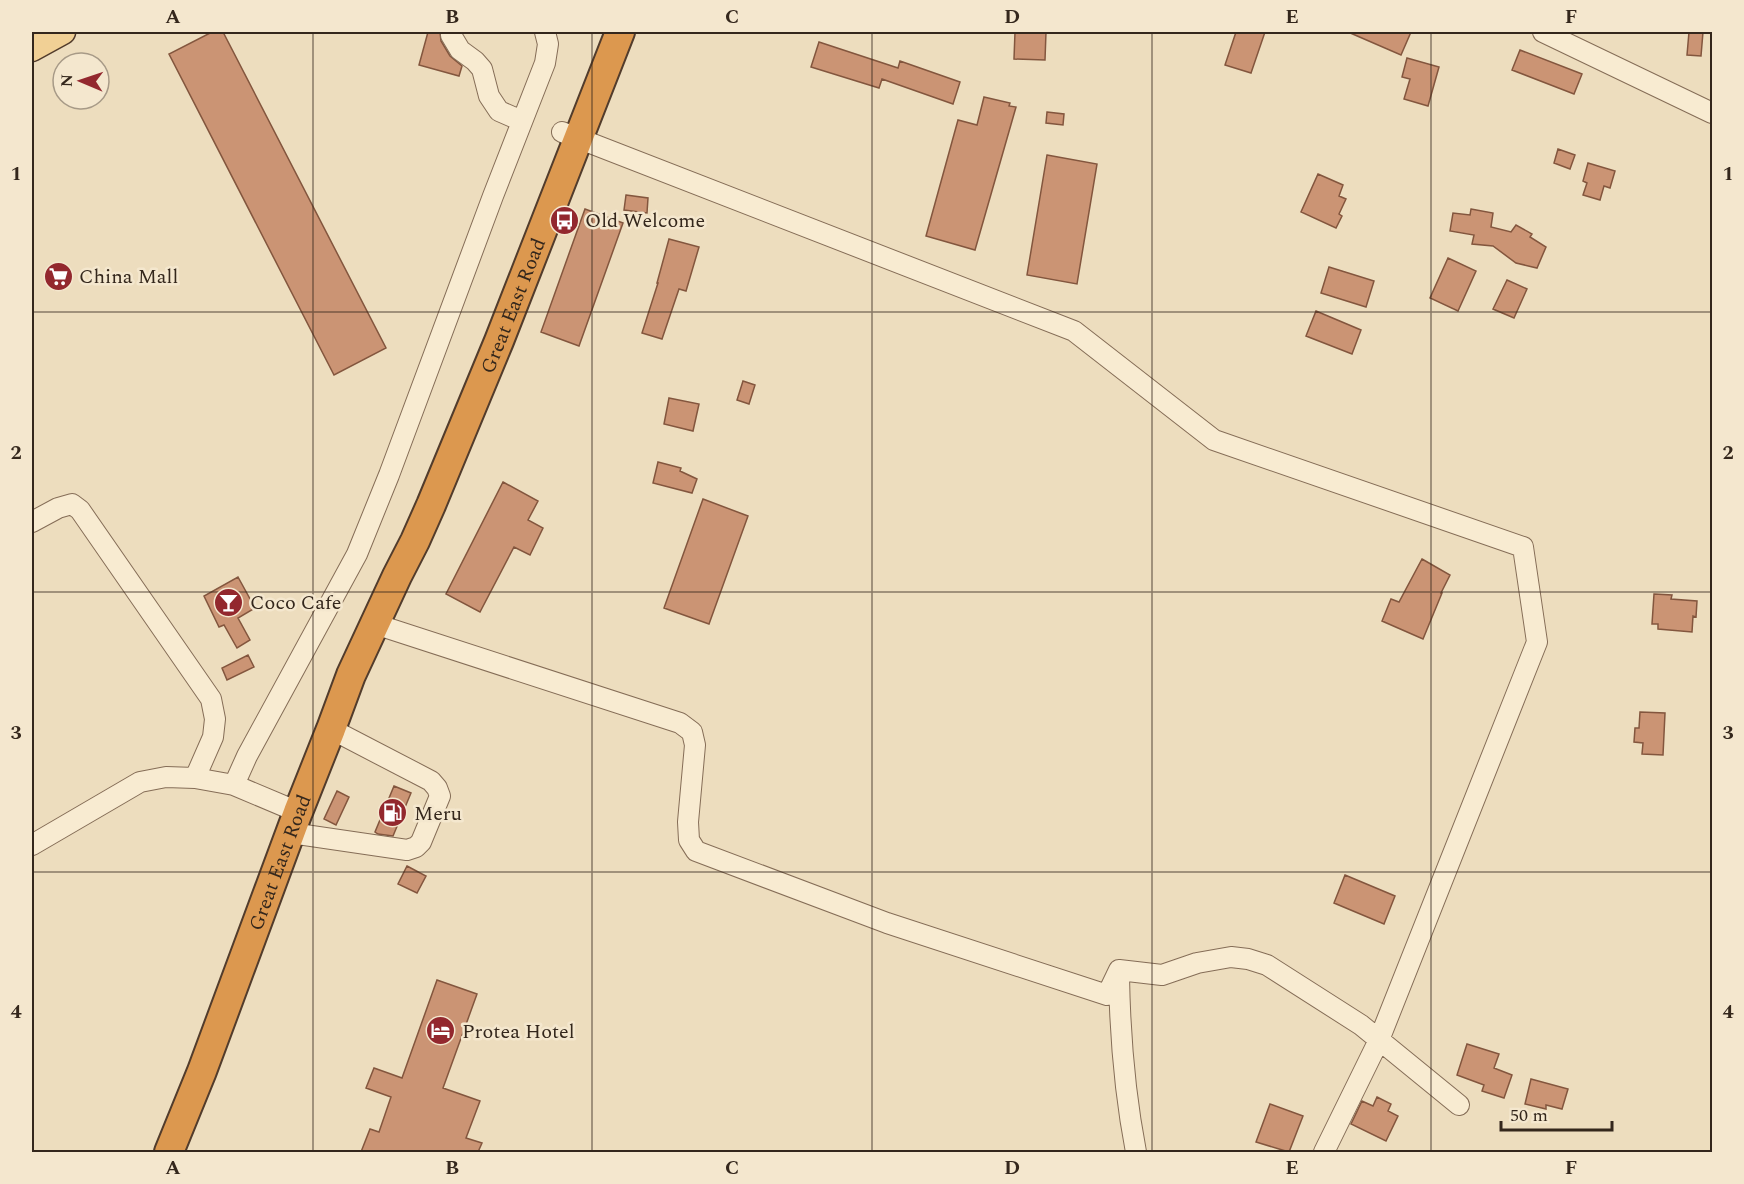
<svg xmlns="http://www.w3.org/2000/svg" width="1744" height="1184" viewBox="0 0 1744 1184" font-family="Spectral,serif">
  <style>
    .building { fill: #cb9474; stroke: #83563e; stroke-width: 1.5 }
    .lines { fill: none; stroke-linecap: round; stroke-linejoin: round }
    .minor-casing { stroke: #856d57; stroke-width: 22 }
    .major-casing { stroke: #523c2c; stroke-width: 27 }
    .highway-casing { stroke: #523c2c; stroke-width: 32 }
    .minor { stroke: #f8ebd1; stroke-width: 20 }
    .major { stroke: #f1d095; stroke-width: 24 }
    .highway { stroke: #dc984f; stroke-width: 28 }
    .grid { fill: none; stroke: #34271c; stroke-width: 1.5; stroke-opacity: 0.55 }
    .labels { text-anchor: middle; stroke-width: 5; stroke-linejoin: round; paint-order: stroke }
    .poi-label { font-size: 20px; fill: #34271c; stroke: #f4e7ce; text-anchor: start }
    .street-label { font-size: 20px; fill: #34271c; stroke: #f4e7ce }
    .neatline { fill: none; stroke: #34271c; stroke-width: 2 }
    .grid-label { font-size: 20px; text-anchor: middle; font-weight: bold; fill: #34271c }
  </style>
  <rect width="100%" height="100%" fill="#edddbe"/>
  <path class="building" d="M212,32H223L386,348L334,375L169,54Z
    M428,32H440L441,41L450,56L462,66L459,76L419,65Z
    M1015,32H1046L1045,60L1014,59Z
    M1236,32H1265L1251,73L1225,65Z
    M1348,32H1411L1401,55Z
    M1689,32H1703L1701,56L1687,55Z
    M819,42L898,68L900,61L960,82L953,104L882,79L879,88L811,67Z
    M1520,50L1582,74L1574,94L1512,70Z
    M1407,58L1439,67L1428,106L1404,99L1410,79L1402,77Z
    M984,97L1010,103L1009,106L1016,107L975,250L926,236L958,120L977,125Z
    M1047,112L1064,114L1063,125L1046,123Z
    M1558,149L1575,155L1570,169L1554,163Z
    M1047,155L1097,164L1077,284L1027,275Z
    M1588,163L1615,171L1610,188L1604,186L1600,200L1583,195L1587,183L1583,181Z
    M1318,174L1343,185L1339,196L1346,199L1339,214L1342,216L1336,228L1301,212Z
    M626,195L648,198L647,213L624,210Z
    M585,209L623,223L579,346L541,332Z
    M1471,209L1493,213L1491,227L1511,232L1516,225L1532,234L1530,237L1546,247L1537,268L1516,263L1493,246L1472,244L1474,235L1450,231L1453,213L1470,215Z
    M669,239L699,247L686,291L679,289L662,339L642,333L658,283H657Z
    M1448,258L1476,271L1458,311L1430,298Z
    M1329,267L1374,281L1366,307L1321,293Z
    M1507,280L1527,289L1514,318L1493,309Z
    M1316,311L1361,330L1352,354L1306,336Z
    M743,381L755,385L749,404L737,400Z
    M669,398L699,404L693,431L664,424Z
    M658,462L681,468L680,471L697,479L692,493L653,483Z
    M503,482L538,501L528,520L543,528L530,555L514,547L480,612L446,594Z
    M703,499L748,516L709,624L664,608Z
    M1422,559L1450,575L1441,593H1442L1423,639L1382,621L1391,599L1399,602Z
    M238,577L255,608L238,618L250,640L237,648L224,625L219,627L204,596Z
    M1654,594L1672,595L1671,599L1697,601L1696,617L1693,616L1692,632L1658,629V624H1652Z
    M248,655L254,667L227,680L222,668Z
    M1640,712L1665,713L1663,755L1642,754L1643,743L1634,742L1635,728H1639Z
    M394,786L411,793L393,836L378,834L375,832Z
    M337,791L349,797L336,825L324,819Z
    M407,866L426,876L417,893L398,884Z
    M1345,875L1395,896L1384,924L1334,903Z
    M437,980L477,994L443,1088L480,1101L466,1138L482,1143L478,1152H361L370,1129L379,1132L391,1097L366,1088L374,1068L402,1078Z
    M1467,1044L1499,1054L1494,1068L1512,1075L1504,1098L1482,1091L1484,1085L1457,1075Z
    M1531,1079L1568,1089L1562,1109L1546,1105V1109L1525,1104Z
    M1377,1097L1391,1104L1388,1111L1398,1116L1386,1141L1351,1124L1362,1101L1373,1106Z
    M1270,1104L1303,1116L1289,1152L1256,1142Z"/>
  <g class="lines">
    <defs>
      <path id="minor" d="M452,32L451,35L460,50L475,61L482,69L489,96L499,111L522,121
        M1543,32L1712,113
        M562,132L1074,331L1214,440L1523,547L1537,642L1379,1040L1324,1152
        M32,522L58,508L72,504L80,510L211,699L215,719L213,737L195,778
        M375,624L680,723L692,732L695,745L688,822L689,840L696,851L887,923L1107,995L1119,970
        M234,785L247,756L357,554L389,475L493,196L545,63L548,44L545,32
        M291,833L407,850L416,847L421,842L440,796L437,788L431,781L331,729
        M32,845L140,782L166,777L195,778L234,785L298,812
        M1119,970L1162,975L1197,963L1231,957L1248,959L1267,965L1361,1025L1459,1105
        M1119,976C1120,1035 1125,1095 1136,1152"/>
      <path id="major" d="M32,49L63,32"/>
      <g id="highway">
        <path id="s1" d="M169,1152L202,1071L298,812L331,729L351,675L397,576L415,541L431,505L499,341L620,32"/>
      </g>
    </defs>
    <use href="#minor" class="minor-casing"/>
    <use href="#major" class="major-casing"/>
    <use href="#highway" class="highway-casing"/>
    <use href="#minor" class="minor"/>
    <use href="#major" class="major"/>
    <use href="#highway" class="highway"/>
  </g>
  <path class="grid" d="M313,32V1152M592,32V1152M872,32V1152M1152,32V1152M1431,32V1152M32,312H1712M32,592H1712M32,872H1712"/>
  <defs>
    <symbol id="bus-disc" viewBox="-11 -11 22 22"><circle r="9.5" fill="#93282e" stroke="#f4e7ce"/><path d="M-5-6H5V4H4V6H2V4H-2V6H-4V4H-5ZM-3.5-4V0h7V-4ZM-3.5 1.2v1.5H-2V1.2ZM2 1.2v1.5H3.5V1.2Z" fill="#fff"/></symbol>
    <symbol id="supermarket-disc" viewBox="-11 -11 22 22"><circle r="9.5" fill="#93282e" stroke="#f4e7ce"/><path d="M-6-5.5h2.5l.6 2H6L4.5 2H-2.5L-4.4-4H-6ZM-1.5 3.2a1.3 1.3 0 1 0 .1 0ZM3 3.2a1.3 1.3 0 1 0 .1 0Z" fill="#fff"/></symbol>
    <symbol id="bar-disc" viewBox="-11 -11 22 22"><circle r="9.5" fill="#93282e" stroke="#f4e7ce"/><path d="M-6-5H6L.8 .8V4.5H3.5V6h-7V4.5H-.8V.8Z" fill="#fff"/></symbol>
    <symbol id="fuel-disc" viewBox="-11 -11 22 22"><circle r="9.5" fill="#93282e" stroke="#f4e7ce"/><path d="M-5.5-6h7V0h2V4h1.3V-2.5L3-4.5l.8-.8L6-3V5H2.5V1h-1V6h-7ZM-4.2-4.7v3.2H.2V-4.7Z" fill="#fff"/></symbol>
    <symbol id="hotel-disc" viewBox="-11 -11 22 22"><circle r="9.5" fill="#93282e" stroke="#f4e7ce"/><path d="M-6-4.5h1.5V1H6V5H4.5V3h-9V5H-6ZM-4 0a1.8 1.8 0 1 1 3.6 0ZM.5 0V-2.5h3Q6-2.5 6 0Z" fill="#fff"/></symbol>
  </defs>
  <g fill-rule="evenodd">
    <use href="#bus-disc" x="548" y="204" width="33" height="33"/>
    <use href="#supermarket-disc" x="42" y="260" width="33" height="33"/>
    <use href="#bar-disc" x="212" y="586" width="33" height="33"/>
    <use href="#fuel-disc" x="376" y="796" width="33" height="33"/>
    <use href="#hotel-disc" x="424" y="1014" width="33" height="33"/>
  </g>
  <g class="labels">
    <g class="poi-label">
      <text x="585" y="227">Old Welcome</text>
      <text x="79" y="283">China Mall</text>
      <text x="250" y="609">Coco Cafe</text>
      <text x="414" y="820">Meru</text>
      <text x="462" y="1038">Protea Hotel</text>
    </g>
    <g class="street-label">
      <text dy="7" stroke="none"><textPath href="#s1" startOffset="914">Great East Road</textPath></text>
      <text dy="7" stroke="none"><textPath href="#s1" startOffset="310">Great East Road</textPath></text>
    </g>
  </g>
  <rect width="1744" height="1184" fill="none" stroke="#f4e7ce" stroke-width="66"/>
  <g transform="translate(81 81) rotate(272)"><circle r="28" fill="#f4e7ce" stroke="#a79a87" stroke-width="1.5"/>
  <path d="M0-4.5L10 22L0 15L-10 22Z" fill="#93282e"/>
  <text y="-9" font-size="16" font-weight="bold" text-anchor="middle" fill="#34271c">N</text>
  </g>
  <path d="M1501 1121v9h111v-9" fill="none" stroke="#34271c" stroke-width="3"/>
  <text x="1510" y="1121" font-size="18" fill="#34271c" stroke="#f4e7ce" stroke-width="4.5" paint-order="stroke">50 m</text>
  <rect x="33" y="33" width="1678" height="1118" class="neatline"/>
  <g class="grid-label">
    <text x="173" y="23">A</text>
    <text x="452" y="23">B</text>
    <text x="732" y="23">C</text>
    <text x="1012" y="23">D</text>
    <text x="1292" y="23">E</text>
    <text x="1571" y="23">F</text>
    <text x="16" y="180">1</text>
    <text x="1728" y="180">1</text>
    <text x="16" y="459">2</text>
    <text x="1728" y="459">2</text>
    <text x="16" y="739">3</text>
    <text x="1728" y="739">3</text>
    <text x="16" y="1018">4</text>
    <text x="1728" y="1018">4</text>
    <text x="173" y="1174">A</text>
    <text x="452" y="1174">B</text>
    <text x="732" y="1174">C</text>
    <text x="1012" y="1174">D</text>
    <text x="1292" y="1174">E</text>
    <text x="1571" y="1174">F</text>
  </g>
</svg>
